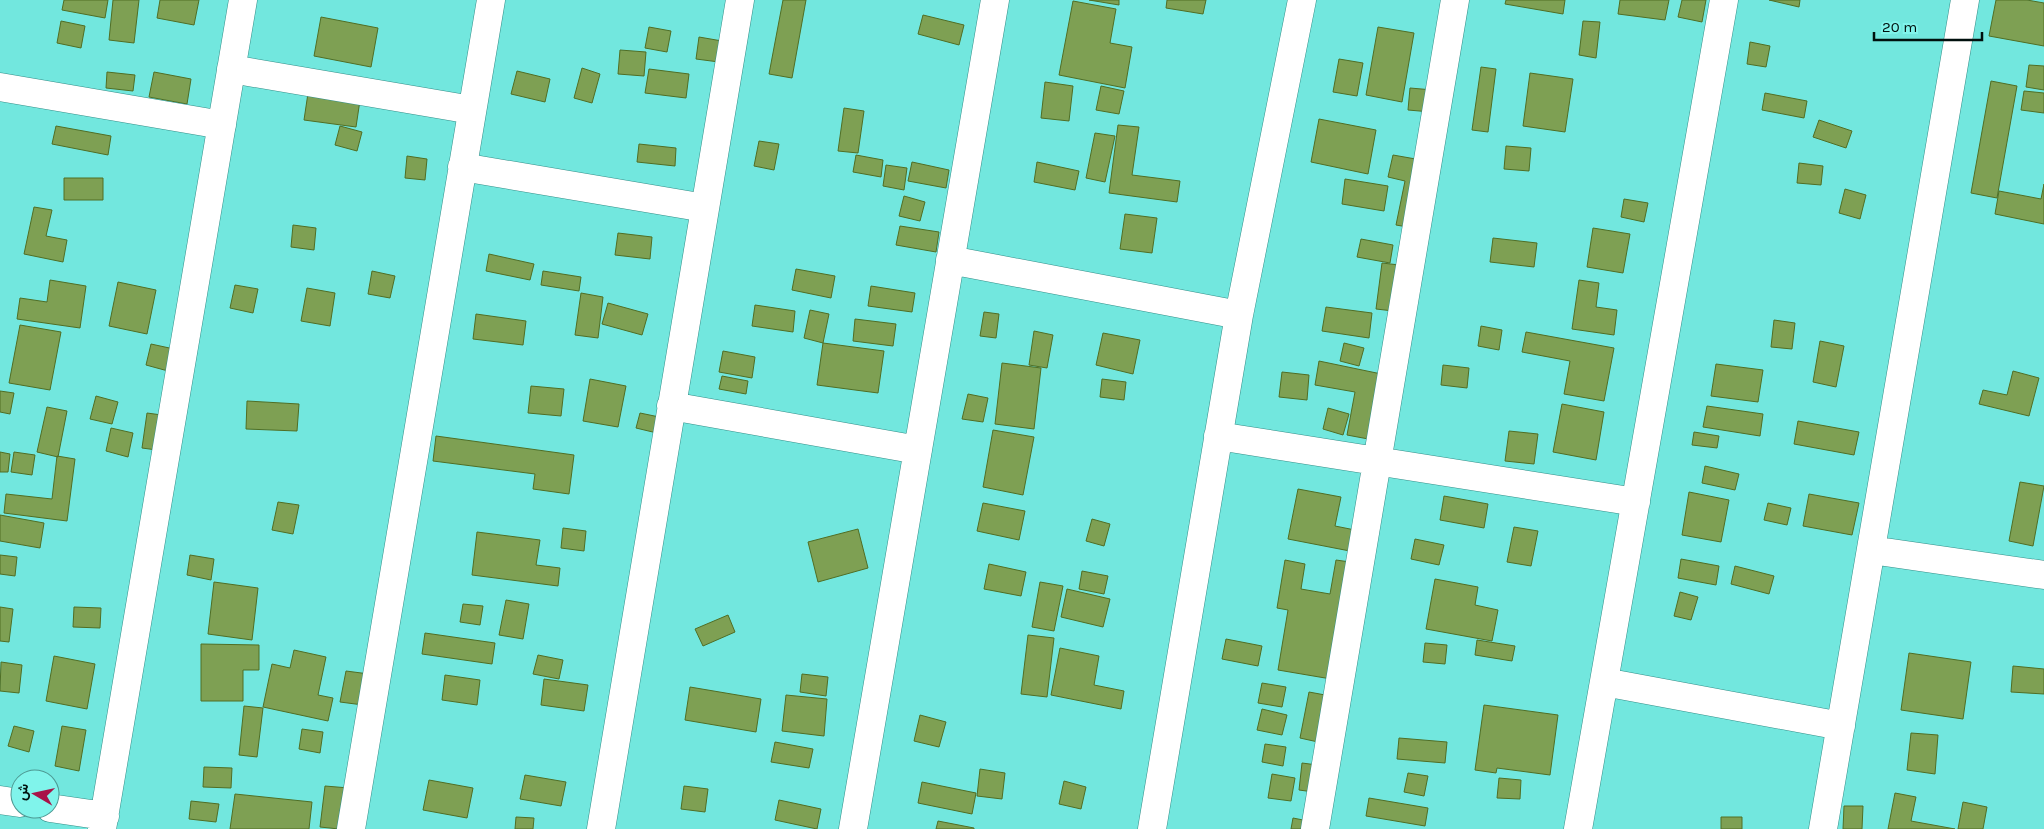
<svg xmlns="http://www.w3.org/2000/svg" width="2044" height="829" viewBox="0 0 2044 829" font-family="Karla,Vazirmatn,sans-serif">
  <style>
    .building { fill: #7ea053; stroke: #506e24 }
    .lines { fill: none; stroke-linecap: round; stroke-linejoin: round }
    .minor-casing { stroke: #348f89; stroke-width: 29 }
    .minor { stroke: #fff; stroke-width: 28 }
  </style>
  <rect width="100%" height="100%" fill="#72e7de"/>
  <path class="building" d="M64,0H108L105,18L62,10Z
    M113,0H139L134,43L109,40Z
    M160,0H199L194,25L157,18Z
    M783,0H806L792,78L769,74Z
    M1089,0H1119V5Z
    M1167,0H1206L1203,14L1166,8Z
    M1506,0H1565L1563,14L1505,4Z
    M1620,0H1669L1665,20L1618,14Z
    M1682,0H1706L1702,22L1678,17Z
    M1769,0H1800L1799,7Z
    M1996,0H2027L2044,3V46L1989,36Z
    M1073,1L1116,9L1110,43L1132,47L1125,88L1059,75Z
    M923,15L964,25L959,45L918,34Z
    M321,17L378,28L371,67L314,56Z
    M61,21L85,26L81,48L57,43Z
    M1583,21L1600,22L1596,58L1579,55Z
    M649,27L671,31L667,52L645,48Z
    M1378,27L1414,33L1402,102L1366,95Z
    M699,37L722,41L719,62L696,59Z
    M1750,42L1770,46L1766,67L1747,64Z
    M620,50L646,52L644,76L618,74Z
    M1339,59L1363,63L1357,96L1333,92Z
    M2029,65L2044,66V90L2026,87Z
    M1481,67L1496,69L1488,132L1472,130Z
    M582,68L600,74L592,103L574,98Z
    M649,69L689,74L686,98L645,93Z
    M517,71L550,79L545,102L511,94Z
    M107,72L135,75L133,91L106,88Z
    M154,72L191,79L187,104L149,97Z
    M311,73L363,80L356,127L304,120Z
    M1530,73L1573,79L1565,132L1523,126Z
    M1991,81L2017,86L1997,198L1971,193Z
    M1045,82L1073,86L1069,121L1041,118Z
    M1101,86L1124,91L1119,114L1096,110Z
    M1410,88L1433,90L1431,112L1408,110Z
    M2024,91L2044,93V113L2021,110Z
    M1765,93L1807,101L1804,118L1762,110Z
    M844,108L864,111L858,153L838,151Z
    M1319,119L1376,130L1368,174L1311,162Z
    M1819,120L1852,131L1846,148L1813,137Z
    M1118,125L1139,127L1132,175L1180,181L1177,202L1109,193Z
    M56,126L111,136L108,155L52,144Z
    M340,126L362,132L357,151L335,145Z
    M1095,133L1115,136L1105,182L1086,178Z
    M759,141L779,144L774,170L754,166Z
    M639,144L676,148L675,166L637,162Z
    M1506,146L1531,148L1529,171L1504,169Z
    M856,155L883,160L881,177L853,172Z
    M1393,155L1427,161L1413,228L1396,225L1405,181L1388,177Z
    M407,156L427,159L425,180L405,178Z
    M912,162L949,170L946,188L908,181Z
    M1037,162L1079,171L1075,190L1034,182Z
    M1799,163L1823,166L1821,185L1797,183Z
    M886,165L907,168L904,190L883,186Z
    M64,178H103V200H64Z
    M1345,179L1388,186L1384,211L1342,204Z
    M2044,184V224L1995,214L1999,191L2041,199Z
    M1845,189L1866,195L1860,219L1839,213Z
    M904,196L925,202L920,221L899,216Z
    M1624,199L1648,203L1644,222L1621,217Z
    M34,207L52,210L46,236L67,240L63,262L24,254Z
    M1125,214L1157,218L1152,253L1120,249Z
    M293,225L316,228L314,250L291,247Z
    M900,226L939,232L936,252L896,245Z
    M1593,228L1630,234L1623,273L1587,267Z
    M618,233L652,237L650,259L615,255Z
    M1493,238L1537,243L1534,267L1490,262Z
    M1361,239L1393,245L1390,263L1357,257Z
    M489,254L534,264L530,280L486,271Z
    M1382,263L1408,266L1402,312L1376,309Z
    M796,269L835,276L831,298L792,290Z
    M372,271L395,276L390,298L368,294Z
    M543,271L581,277L579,291L541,285Z
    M50,280L86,286L80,328L17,319L20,298L47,302Z
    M1579,280L1599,283L1596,307L1617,310L1614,335L1572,329Z
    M118,282L156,290L147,334L109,326Z
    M235,285L258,289L253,313L230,308Z
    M871,286L915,293L912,312L868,306Z
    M307,288L335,293L330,326L301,321Z
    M581,293L603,297L598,338L575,335Z
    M608,303L648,314L642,335L602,324Z
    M755,305L795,311L793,332L752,326Z
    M1326,307L1372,313L1369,338L1322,331Z
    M810,310L829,314L823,343L804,338Z
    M984,312L999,314L996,338L980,336Z
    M476,314L526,321L523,345L473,339Z
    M855,319L896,324L893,346L853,341Z
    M1774,320L1795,323L1792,349L1771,347Z
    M20,325L61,332L50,390L9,383Z
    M1481,326L1502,330L1499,350L1478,346Z
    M1034,331L1053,335L1047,368L1029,365Z
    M1526,332L1614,348L1604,401L1564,394L1570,361L1522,352Z
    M1103,333L1140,340L1133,374L1096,365Z
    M1820,341L1844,346L1836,387L1813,382Z
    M823,343L884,351L878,393L817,385Z
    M1344,343L1364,348L1359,366L1340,361Z
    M151,344L174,349L168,371L146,365Z
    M723,351L755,357L752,378L719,372Z
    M1319,361L1391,376L1379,441L1347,435L1355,392L1315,385Z
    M1002,363L1041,368L1034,429L995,424Z
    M1716,364L1763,370L1758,402L1711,396Z
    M1443,365L1469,368L1467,388L1441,385Z
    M2013,371L2039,378L2029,416L1979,404L1983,390L2007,395Z
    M1282,372L1309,375L1307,400L1279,397Z
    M722,376L748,381L746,394L719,389Z
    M590,379L626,386L618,427L583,421Z
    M1102,379L1126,382L1124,400L1100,397Z
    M531,386L564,389L561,416L528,413Z
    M0,391L14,393L10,414L0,412Z
    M968,394L988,398L983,422L962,419Z
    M96,396L118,402L112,424L90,419Z
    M247,401L299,404L297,431L246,429Z
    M1562,404L1604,412L1596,460L1553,452Z
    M1707,406L1763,414L1760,436L1703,427Z
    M47,407L67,411L58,457L37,452Z
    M1328,408L1349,414L1343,435L1323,429Z
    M147,413L169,416L164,451L142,448Z
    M640,413L664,418L661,434L636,428Z
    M1798,421L1859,432L1854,455L1794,444Z
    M111,428L133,433L128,457L106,451Z
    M993,430L1034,437L1023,495L983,487Z
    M1509,431L1538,434L1534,464L1505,461Z
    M1694,432L1719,436L1717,448L1692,445Z
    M436,436L574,455L569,494L533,489L535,474L433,461Z
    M0,452L10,454L8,472H0Z
    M14,452L35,455L32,475L11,472Z
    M57,456L75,459L67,521L4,513L6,494L52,499Z
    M1705,466L1739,474L1735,490L1702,483Z
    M2020,482L2044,486L2033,546L2009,541Z
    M1298,489L1341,497L1335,526L1360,531L1355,552L1288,539Z
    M1689,492L1729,500L1721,542L1682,535Z
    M1809,494L1859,503L1852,535L1803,526Z
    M1444,496L1488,504L1484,528L1440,520Z
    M278,502L299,505L293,534L272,530Z
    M983,503L1025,511L1019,540L977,531Z
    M1768,503L1791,508L1787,525L1764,520Z
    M0,515L44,523L40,548L0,541Z
    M1092,519L1110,524L1104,546L1086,541Z
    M1514,527L1538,531L1531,566L1507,562Z
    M563,528L586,531L584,551L561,548Z
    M858,529L868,568L818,582L808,542Z
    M477,532L540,540L536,565L560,568L558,586L472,575Z
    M1415,539L1444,545L1439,565L1411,559Z
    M0,555L17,557L15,576L0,574Z
    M190,555L214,559L211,580L187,575Z
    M1681,559L1719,566L1716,585L1678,578Z
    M1285,560L1305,564L1301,589L1330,594L1336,560L1357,563L1337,680L1278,670L1288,610L1277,608Z
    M989,564L1026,572L1021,596L984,589Z
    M1735,566L1774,576L1769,594L1731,584Z
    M1082,571L1108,576L1104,594L1079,589Z
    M1435,579L1478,587L1475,605L1498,610L1492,641L1426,629Z
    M214,582L258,588L252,640L208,634Z
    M1040,582L1063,586L1054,631L1032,627Z
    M1067,589L1110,599L1103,627L1061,617Z
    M1680,592L1698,597L1691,620L1674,616Z
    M506,600L529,604L523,639L499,635Z
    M463,604L483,606L480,625L460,622Z
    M0,607L13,609L9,642L0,641Z
    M74,607L101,608L100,628L73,627Z
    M728,615L735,632L703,646L695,629Z
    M425,633L495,643L492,664L422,654Z
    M1028,635L1054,638L1047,697L1021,694Z
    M1226,639L1262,646L1258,666L1222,659Z
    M1477,640L1515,646L1512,661L1475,655Z
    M1425,643L1447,645L1445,664L1423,662Z
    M201,644L259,645V670H243V701H201Z
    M1060,648L1099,656L1094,685L1124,691L1121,709L1051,695Z
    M294,650L326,657L318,695L333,698L328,721L263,707L272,664L290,668Z
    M1909,653L1971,662L1963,719L1901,710Z
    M538,655L563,660L559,679L533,674Z
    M54,656L95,664L87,709L46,701Z
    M1,662L22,665L19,693L0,691Z
    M2013,666L2044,669V694L2011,692Z
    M346,671L369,674L363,705L340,702Z
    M802,674L828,677L826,696L800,692Z
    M445,675L480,680L477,705L442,700Z
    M544,679L588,685L584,711L541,705Z
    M1262,683L1286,687L1282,707L1258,703Z
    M690,687L761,699L756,732L685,720Z
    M1309,692L1336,697L1327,744L1300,738Z
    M786,695L827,699L824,736L782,731Z
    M1484,705L1558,715L1550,775L1497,768L1496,773L1475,770Z
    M244,706L263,708L257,757L239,755Z
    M1262,709L1287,715L1282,735L1257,730Z
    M920,715L946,722L939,747L914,741Z
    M14,726L34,731L29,752L8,746Z
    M62,726L86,730L79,771L55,766Z
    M302,729L323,732L320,753L299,749Z
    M1911,733L1938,735L1935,774L1907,770Z
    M1399,738L1447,742L1445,763L1397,759Z
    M775,742L813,749L809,768L771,762Z
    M1265,744L1286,747L1283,766L1262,762Z
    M1302,763L1325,766L1321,793L1299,790Z
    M204,767L232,768L231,788L203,787Z
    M980,769L1005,773L1002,799L977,796Z
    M1408,773L1428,776L1424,796L1404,792Z
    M1272,774L1295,778L1291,801L1268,798Z
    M525,775L566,782L561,806L520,799Z
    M1499,778L1521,780L1520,799L1497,798Z
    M429,780L473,788L467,818L423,810Z
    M1064,781L1086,787L1081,809L1059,804Z
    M922,782L976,793L972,814L918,803Z
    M325,786L349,788L339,829L320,827Z
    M684,786L708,789L705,812L681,809Z
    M1895,793L1916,797L1911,821L1955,829H1888Z
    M235,794L312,802L309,829H230Z
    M1369,798L1428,808L1425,826L1366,816Z
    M779,800L821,809L817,829L775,820Z
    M191,801L219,804L216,822L189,819Z
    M1963,802L1987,807L1983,829H1958Z
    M1844,806H1863L1862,829H1843Z
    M516,817L534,818L533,829H515Z
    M1721,817H1742V829H1721Z
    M1293,818L1313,822L1312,829H1291Z
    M938,821L974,828V829H936Z"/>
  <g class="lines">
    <defs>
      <path id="minor" d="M231,69L472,110
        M0,87L222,125
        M462,167L705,208
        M950,260L1239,315
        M671,406L918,450
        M1218,436L1636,502
        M1871,550L2044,575
        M1604,682L1841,726
        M0,800L20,803
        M50,808L105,816
        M102,829L243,0
        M351,829L491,0
        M601,829L740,0
        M853,829L995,0
        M1152,829L1239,315L1302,0
        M1315,829L1455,0
        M1578,829L1724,0
        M1823,829L1965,0"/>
    </defs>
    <use href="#minor" class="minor-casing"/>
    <use href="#minor" class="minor"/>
  </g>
  <g transform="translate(35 794) rotate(279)"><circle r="24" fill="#80f4eb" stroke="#4d9993"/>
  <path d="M0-4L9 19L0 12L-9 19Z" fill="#a81348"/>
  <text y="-8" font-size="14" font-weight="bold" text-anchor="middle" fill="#00100e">ش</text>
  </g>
  <path d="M1874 32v8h108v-8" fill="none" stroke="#00100e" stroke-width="2.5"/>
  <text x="1882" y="32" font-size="15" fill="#00100e" stroke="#80f4eb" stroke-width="4" paint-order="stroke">20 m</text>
</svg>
